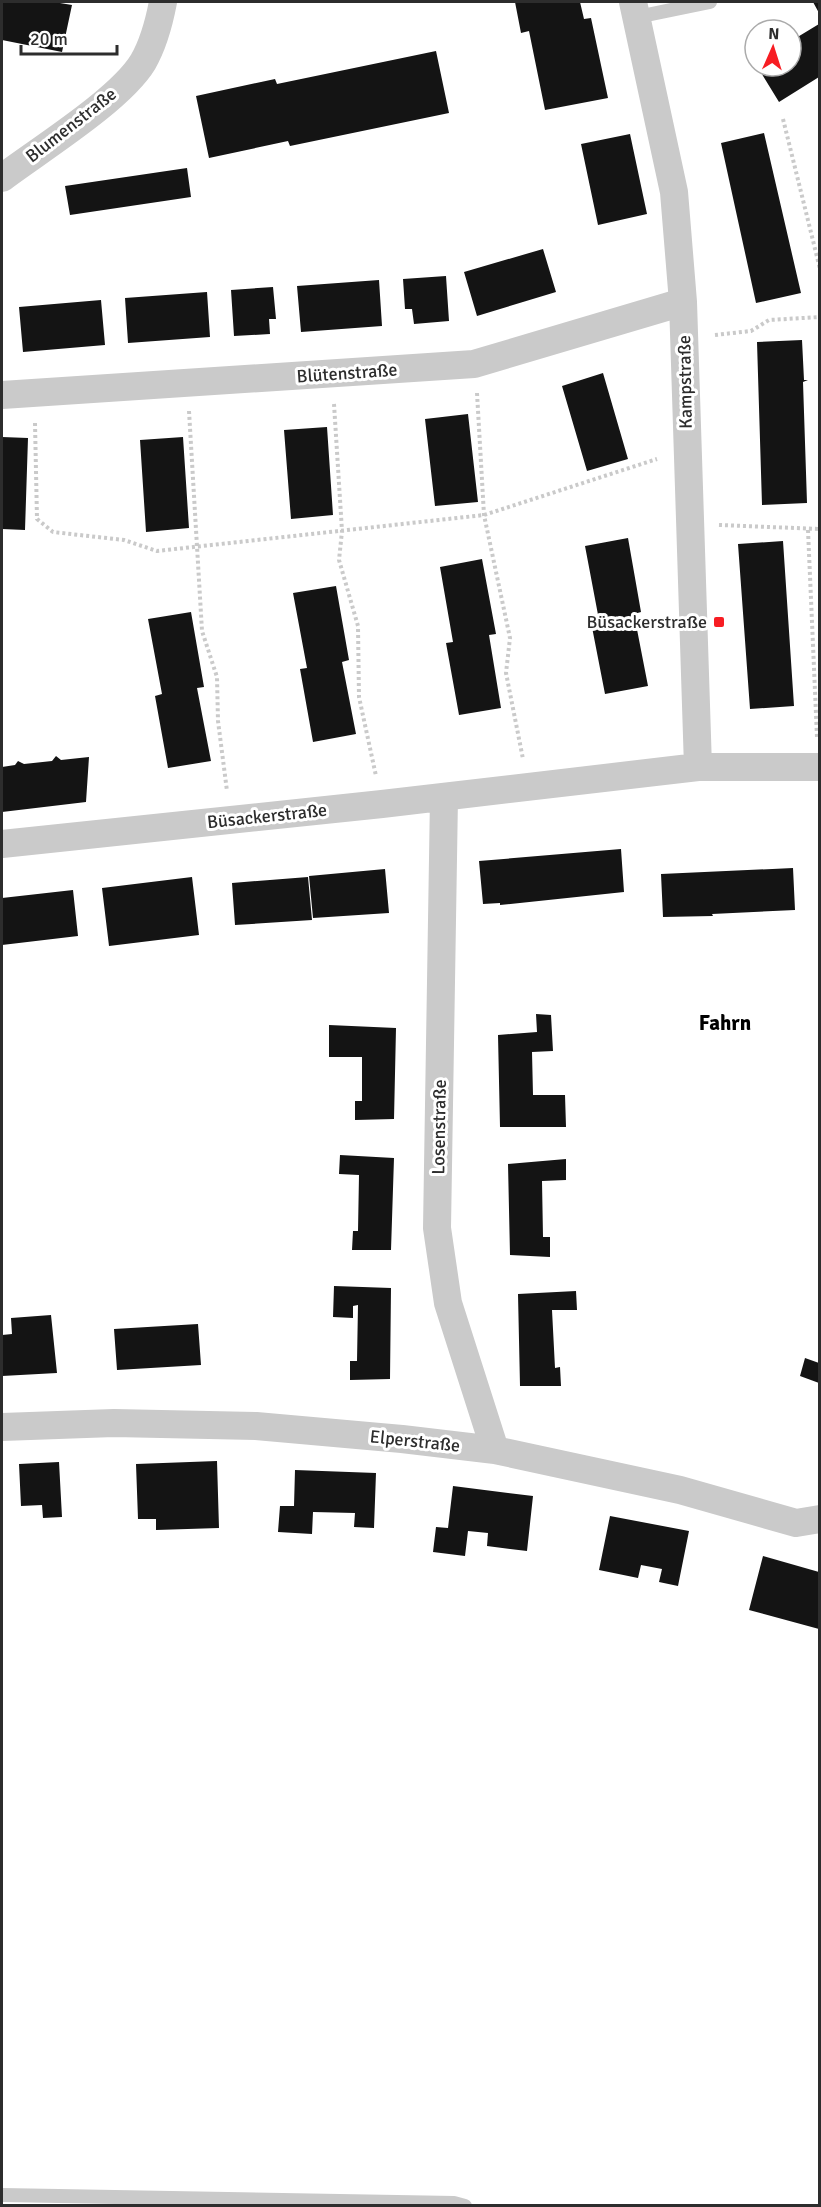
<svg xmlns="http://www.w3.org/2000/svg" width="821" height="2207" viewBox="0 0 821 2207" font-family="Signika,sans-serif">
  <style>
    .building { fill: #141414 }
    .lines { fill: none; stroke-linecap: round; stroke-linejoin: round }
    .path { stroke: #cacaca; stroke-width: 4; stroke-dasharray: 3 3; stroke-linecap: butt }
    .service { stroke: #cacaca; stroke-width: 14 }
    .minor { stroke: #cacaca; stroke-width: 28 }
    .poi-dot { fill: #f71d23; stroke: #fff; stroke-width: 2 }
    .labels { text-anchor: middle; stroke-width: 6; stroke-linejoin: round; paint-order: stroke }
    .street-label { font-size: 18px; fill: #2d2d2d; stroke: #fff }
    .poi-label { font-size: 18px; fill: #2d2d2d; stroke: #fff; text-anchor: end }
    .quarter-label { font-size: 21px; font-weight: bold; fill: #000; stroke: #fff }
  </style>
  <rect width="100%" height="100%" fill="#fff"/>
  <path class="building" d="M2,2H54L72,5L62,52L2,40Z
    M515,2H580L584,19L591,18L608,98L545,110L529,31L521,33Z
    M813,2H819V13Z
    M819,24V77L779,102L757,66H791V41Z
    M436,51L449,113L290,146L288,141L209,158L196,96L275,79L277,84Z
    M764,133L801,293L756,303L721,143Z
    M630,134L647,214L598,225L581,144Z
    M187,168L191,197L70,215L65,186Z
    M543,249L556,292L477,316L464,272Z
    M446,276L449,321L414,324L412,309H405L403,279Z
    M379,280L382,326L301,332L297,286Z
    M273,287L276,319H269L270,334L234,336L231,290Z
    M207,292L210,337L128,343L125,298Z
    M101,300L105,345L23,352L19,307Z
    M802,340L804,380H808L803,382L807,503L762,505L757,342Z
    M603,373L628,459L587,471L562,386Z
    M468,414L478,502L435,506L425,419Z
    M327,427L333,515L291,519L284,430Z
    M2,437L28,438L25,530L2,529Z
    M183,437L189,528L146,532L140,440Z
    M628,538L641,612L634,614L648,686L605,694L591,622L599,620L585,546Z
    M783,541L794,706L750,709L738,544Z
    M482,559L496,634L489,635L501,708L459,715L446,643L453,642L440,567Z
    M336,586L349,660L342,662L356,734L313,742L300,669L307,668L293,593Z
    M191,612L204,687L197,688L211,761L168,768L155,696L162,694L148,619Z
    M56,756L61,760L89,757L86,802L2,812V767L15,765L18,761L24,764L52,761Z
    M621,849L624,892L500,905V903L483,904L479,861Z
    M793,868L795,910L712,914L713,916L663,917L661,874Z
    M385,869L389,913L313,918L309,876Z
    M192,877L199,935L109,946L102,888Z
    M308,877L312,920L235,925L232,883Z
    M73,890L78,936L2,945V898Z
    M536,1014L551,1015L553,1051L532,1052L533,1095H565L566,1127H500L498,1035L537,1032Z
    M329,1025L396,1028L394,1119L355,1120V1101H362V1057H329Z
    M340,1155L394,1158L391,1250H352L353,1231H358L359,1175L339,1174Z
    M566,1159V1180L542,1181L543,1237H550V1257L510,1255L508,1164Z
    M334,1286L391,1288L390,1379L350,1380V1361H357L358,1305L353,1306V1318L333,1317Z
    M576,1291L577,1310H552L555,1368L560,1367L561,1386H520L518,1294Z
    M51,1315L57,1373L2,1376V1335L12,1334L11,1318Z
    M198,1324L201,1365L117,1370L114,1329Z
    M805,1358L819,1363V1383L800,1376Z
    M217,1461L219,1528L156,1530V1519H138L136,1464Z
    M59,1462L62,1517L43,1518L42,1505L21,1506L19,1464Z
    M295,1470L376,1473L374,1528L354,1527L355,1513L313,1512L312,1534L278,1532L280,1506H294Z
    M453,1486L533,1496L527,1551L487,1546L488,1533L468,1531L465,1556L433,1552L436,1527L448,1528Z
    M610,1516L689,1531L678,1586L659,1582L662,1569L641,1565L638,1578L599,1570Z
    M763,1556L819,1572V1629L749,1610Z"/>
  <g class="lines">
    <path class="path" d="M783,119L820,269
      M715,335L751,331L769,320L820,317
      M477,393L484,515L510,638L506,673L523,759
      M334,404L342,531L339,560L358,626L359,697L376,776
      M189,411L202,631L217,677L218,721L227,791
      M35,423L37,519L53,532L124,540L157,551L484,515L657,459
      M719,525L820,529
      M808,530L817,737"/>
    <path class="service" d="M637,17L710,2
      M2,2195L454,2203L465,2206"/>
    <path class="minor" d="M633,2L674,192L683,302L698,767
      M2,178C39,150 120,100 143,62C154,43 159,23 163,2
      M2,395L474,364L683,302
      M444,797L437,1228L448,1303L495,1450
      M2,844L382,804L698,767H820
      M2,1427L114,1423L256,1426L402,1439L495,1450L680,1490L796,1523L820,1519"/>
  </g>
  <rect class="poi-dot" x="713" y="616" width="12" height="12" rx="3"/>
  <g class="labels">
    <g class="street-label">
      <text transform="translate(71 125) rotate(-38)" y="6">Blumenstraße</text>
      <text transform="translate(347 373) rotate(-4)" y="6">Blütenstraße</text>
      <text transform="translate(685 382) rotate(-91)" y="6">Kampstraße</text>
      <text transform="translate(267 816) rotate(-6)" y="6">Büsackerstraße</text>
      <text transform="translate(439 1127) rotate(-89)" y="6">Losenstraße</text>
      <text transform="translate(415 1441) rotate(6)" y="6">Elperstraße</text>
    </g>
    <g class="poi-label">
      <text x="707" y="628">Büsackerstraße</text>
    </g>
    <g class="quarter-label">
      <text x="725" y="1030">Fahrn</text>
    </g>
  </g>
  <rect width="821" height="2207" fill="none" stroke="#2d2d2d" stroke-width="6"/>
  <g transform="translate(773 48) rotate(3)"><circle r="28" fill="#ffffff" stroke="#ababab" stroke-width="1.5"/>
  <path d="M0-4.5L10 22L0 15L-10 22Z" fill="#f71d23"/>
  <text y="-9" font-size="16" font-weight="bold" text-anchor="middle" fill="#2d2d2d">N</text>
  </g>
  <path d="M21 45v9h96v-9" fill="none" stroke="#2d2d2d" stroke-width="3"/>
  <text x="30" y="45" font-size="18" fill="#2d2d2d" stroke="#ffffff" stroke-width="4.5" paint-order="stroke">20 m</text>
</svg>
